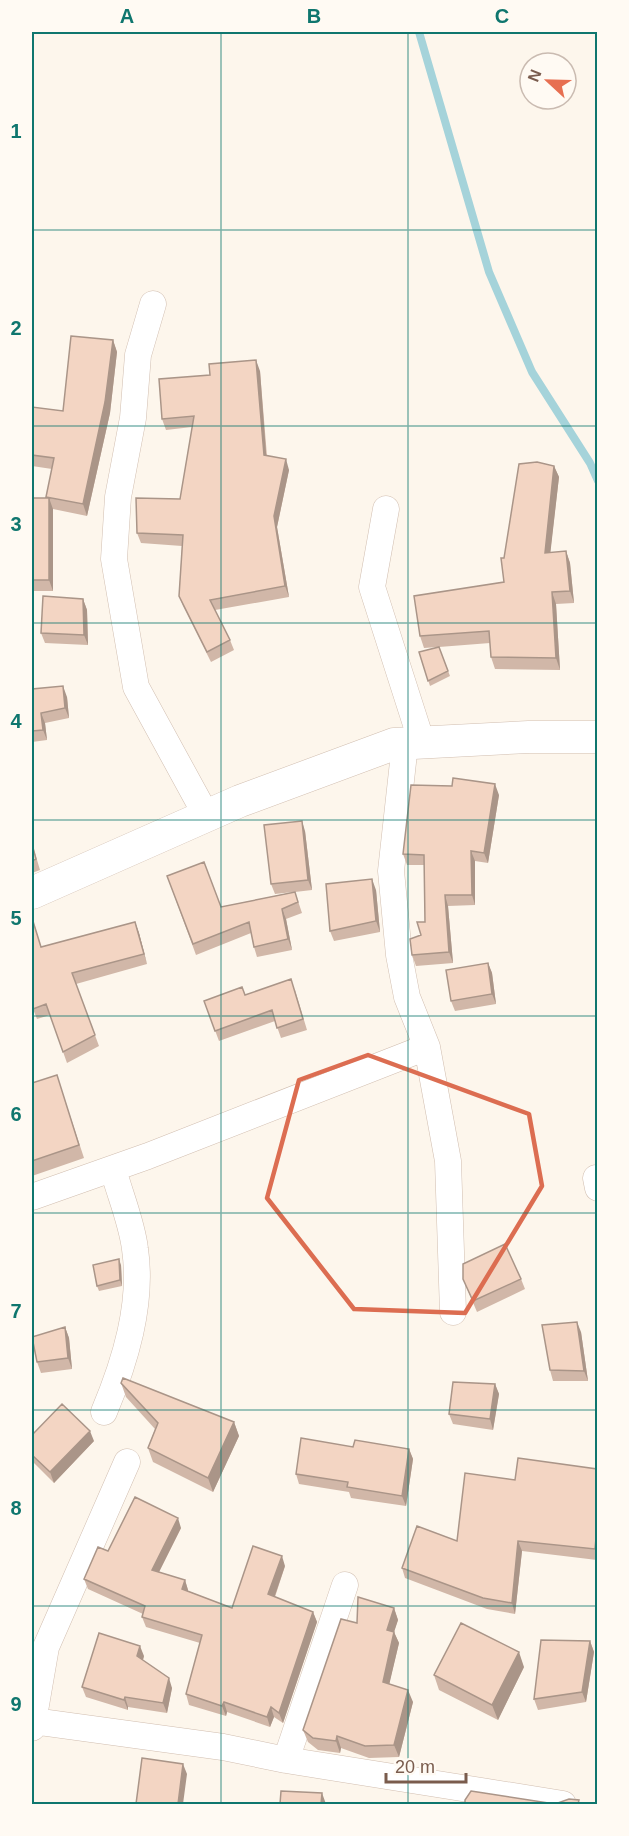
<svg xmlns="http://www.w3.org/2000/svg" width="629" height="1836" viewBox="0 0 629 1836" font-family="Helvetica,sans-serif">
  <style>
    .lines { fill: none; stroke-linecap: round; stroke-linejoin: round }
    .stream { stroke: #a5d3da; stroke-width: 8 }
    .minor-casing { stroke: #d1beb0; stroke-width: 27 }
    .tertiary-casing { stroke: #d1beb0; stroke-width: 33 }
    .minor { stroke: #fff; stroke-width: 26 }
    .tertiary { stroke: #fff; stroke-width: 32 }
    .wall { fill: #d1b7a8 }
    .shaded-wall { fill: #aa9588 }
    .building { fill: #f3d5c3; stroke: #aa9588; stroke-width: 1.5 }
    .marked { fill: none; stroke: #dc6d51; stroke-width: 4.5; stroke-linejoin: round }
    .grid { fill: none; stroke: #0f766e; stroke-width: 1.5; stroke-opacity: 0.55 }
    .neatline { fill: none; stroke: #0f766e; stroke-width: 2 }
    .grid-label { font-size: 20px; text-anchor: middle; font-weight: bold; fill: #0f766e }
  </style>
  <rect width="100%" height="100%" fill="#fdf6ec"/>
  <g class="lines">
    <path class="stream" d="M419,32L489,272L532,372L590,463L598,481"/>
    <defs>
      <path id="minor" d="M153,304L138,355L133,418L118,497L114,559L136,687L206,815
        M386,509L372,587L422,743
        M405,744L391,871L399,955L407,997L427,1047L448,1161L453,1312
        M596,1178L598,1188
        M32,1197L148,1156L427,1047
        M104,1412C125,1362 143,1304 135,1249C132,1223 120,1195 113,1169
        M33,1721L223,1747L286,1760L563,1804
        M32,1728L46,1647L127,1462
        M286,1760L345,1585"/>
      <path id="tertiary" d="M32,893L240,801L394,744L529,737H598"/>
    </defs>
    <use href="#minor" class="minor-casing"/>
    <use href="#tertiary" class="tertiary-casing"/>
    <use href="#minor" class="minor"/>
    <use href="#tertiary" class="tertiary"/>
  </g>
  <path class="wall" d="M113,340L117,352L110,413L87,516L53,509V591H32V498H46L52,469L32,466V407L63,411Z
    M260,371L267,456L289,470L277,527L289,597L215,610L230,640L234,650L211,662L183,606L179,596L182,546L141,543L137,533L180,499L192,427L166,430L162,419Z
    M554,466L559,477L550,553L566,551L570,563L574,603L556,604L560,670L495,669L491,657L490,643L439,647L450,676L430,686L419,652L438,647L424,648L420,636L504,582V558Z
    M83,599L87,610L88,645L45,643L41,633Z
    M32,689L67,697L69,718L45,723L47,740L32,742Z
    M499,795L488,863L475,861V905L448,906L453,963L416,966L412,955L421,935L425,922L424,865H407L403,854Z
    M305,831L312,890L295,892L302,913L286,919L292,950L257,957L254,947L251,933L196,955L167,876L221,907L293,892L275,894L271,884Z
    M32,843L40,870L32,873Z
    M376,890L380,932L334,941L330,931Z
    M32,917L41,947L135,922L139,933L147,964L76,984L99,1046L67,1063L50,1015L37,1019L33,1009Z
    M488,963L492,973L496,1004L455,1011L451,1001Z
    M295,990L307,1030L281,1038L275,1021L219,1041L204,1001L245,995Z
    M32,1083L61,1088L84,1158L32,1176Z
    M121,1265L122,1286L99,1291L97,1286Z
    M463,1279H521L525,1289L477,1312Z
    M65,1327L69,1338L72,1369L41,1373L37,1362Z
    M581,1332L588,1381H553L550,1370Z
    M121,1383L234,1422L239,1436L213,1492L153,1462L148,1448L155,1429L126,1397Z
    M495,1384L499,1394L493,1430L453,1424L449,1414Z
    M32,1435L94,1441L54,1483L32,1461Z
    M353,1447L409,1449L413,1459L406,1506L351,1498L349,1492L299,1484L296,1474Z
    M597,1469V1560L522,1551L515,1614L487,1609L405,1578L402,1568L457,1541L515,1480Z
    M181,1528L159,1572L185,1580L188,1590V1591L232,1608L285,1566L275,1597L313,1612L317,1622L283,1723L274,1717L270,1727L227,1712L226,1716L189,1705L186,1694L200,1643L146,1627L142,1617L143,1614L88,1589L84,1579L108,1551Z
    M394,1608L398,1620L394,1632L399,1643L389,1684L413,1702L399,1757L369,1758L341,1748L340,1753L318,1750L308,1742L303,1730L357,1623Z
    M590,1641L594,1652L586,1702L538,1710L534,1699Z
    M144,1656L143,1660L172,1688L167,1713L128,1707V1710L86,1697L82,1687Z
    M524,1667L498,1720L439,1690L434,1675Z"/>
  <path class="shaded-wall" d="M113,340L117,352L110,413L87,516L83,504Z
    M256,360L260,371L267,466L264,455Z
    M286,459L289,470L277,527L289,597L285,586L274,516Z
    M554,466L559,477L549,565L545,553Z
    M49,498L53,509V591L49,580Z
    M566,551L570,563L574,603L570,591Z
    M552,592L556,604L560,670L556,658Z
    M83,599L87,610L88,645L84,635Z
    M63,686L67,697L69,718L65,708Z
    M41,713L45,723L47,740L43,730Z
    M495,784L499,795L488,863L484,853Z
    M302,821L305,831L312,890L308,880Z
    M471,851L475,861V905L472,895Z
    M372,879L376,890L380,932L376,921Z
    M445,895L448,906L453,963L449,952Z
    M282,909L286,919L292,950L288,939Z
    M135,922L139,933L147,964L144,954Z
    M488,963L492,973L496,1004L492,994Z
    M119,1259L121,1265L122,1286L120,1280Z
    M577,1322L581,1332L588,1381L584,1371Z
    M65,1327L69,1338L72,1369L68,1358Z
    M495,1384L499,1394L493,1430L490,1419Z
    M234,1422L239,1436L213,1492L208,1478Z
    M90,1431L94,1441L54,1483L50,1472Z
    M409,1449L413,1459L406,1506L402,1496Z
    M178,1518L181,1528L155,1580L152,1570Z
    M597,1527V1556L595,1549Z
    M518,1541L522,1551L515,1614L512,1603Z
    M282,1556L285,1566L272,1604L268,1594Z
    M185,1580L188,1590L186,1599L182,1589Z
    M394,1608L398,1620L394,1632L399,1643L387,1694L383,1682L387,1630Z
    M313,1612L317,1622L283,1723L279,1713Z
    M590,1641L594,1652L586,1702L582,1692Z
    M140,1646L144,1656L141,1666L137,1656Z
    M519,1652L524,1667L498,1720L492,1705Z
    M169,1678L172,1688L167,1713L163,1703Z
    M408,1690L413,1702L399,1757L394,1745Z
    M125,1697L128,1707V1710L124,1700Z
    M224,1702L227,1712L226,1716L222,1706Z
    M271,1707L274,1717L270,1727L267,1717Z
    M337,1736L341,1748L340,1753L336,1741Z
    M183,1764L187,1774L183,1804H178Z
    M322,1793L326,1804H321Z"/>
  <path class="building" d="M71,336L113,340L105,402L83,504L46,497L54,458L32,455V407L63,411Z
    M256,360L264,455L286,459L274,516L285,586L210,600L230,640L207,652L179,596L183,535L137,533L136,498L180,499L194,416L162,419L159,379L210,375L209,364Z
    M537,462L554,466L545,553L566,551L570,591L552,592L556,658L491,657L489,631L420,636L414,596L504,582L501,558H504L519,464Z
    M32,498H49V580H32Z
    M43,596L83,599L84,635L41,633Z
    M439,647L448,671L428,681L419,652Z
    M63,686L65,708L41,713L43,730L32,731V689Z
    M453,778L495,784L484,853L471,851L472,895H445L449,952L412,955L410,939L421,935L417,922H425L424,855L403,854L411,785L452,786Z
    M302,821L308,880L271,884L264,825Z
    M32,844L36,859L32,861Z
    M204,862L221,907L295,892L298,902L282,909L288,939L254,947L249,922L193,944L167,876Z
    M372,879L376,921L330,931L326,884Z
    M32,918L41,947L135,922L144,954L72,973L95,1035L63,1052L46,1004L33,1009L32,1004Z
    M488,963L492,994L451,1001L446,970Z
    M291,979L303,1019L277,1028L272,1010L215,1031L204,1001L242,987L245,995Z
    M57,1075L79,1145L32,1161V1083Z
    M505,1244L521,1279L473,1301L463,1279V1264Z
    M119,1259L120,1280L97,1286L93,1265Z
    M577,1322L584,1371L550,1370L542,1325Z
    M65,1327L68,1358L37,1362L32,1337Z
    M123,1378L234,1422L208,1478L148,1448L158,1423L121,1383Z
    M453,1382L495,1384L490,1419L449,1414Z
    M62,1404L90,1431L50,1472L32,1455V1435Z
    M301,1438L353,1447L355,1440L409,1449L402,1496L347,1487L348,1482L296,1474Z
    M518,1458L597,1469V1527L595,1549L518,1541L512,1603L483,1598L402,1568L417,1526L457,1541L465,1473L515,1480Z
    M135,1497L178,1518L152,1570L185,1580L182,1589L232,1608L253,1546L282,1556L268,1594L313,1612L279,1713L271,1707L267,1717L224,1702L222,1706L186,1694L202,1635L142,1617L145,1606L84,1579L98,1547L108,1551Z
    M358,1597L394,1608L387,1630L394,1632L383,1682L408,1690L394,1745L365,1746L337,1736L336,1741L313,1738L303,1730L341,1619L357,1623Z
    M461,1623L519,1652L492,1705L434,1675Z
    M99,1633L140,1646L137,1656L169,1678L163,1703L125,1697L124,1700L82,1687Z
    M541,1640L590,1641L582,1692L534,1699Z
    M142,1758L183,1764L178,1804H136Z
    M281,1791L322,1793L321,1804H280Z
    M471,1791L555,1804L569,1799L579,1800L578,1804H465V1800Z"/>
  <path class="marked" d="M368,1055L529,1114L542,1186L465,1313L354,1309L267,1198L299,1080Z"/>
  <path class="grid" d="M221,32V1804M408,32V1804M32,230H598M32,426H598M32,623H598M32,820H598M32,1016H598M32,1213H598M32,1410H598M32,1606H598"/>
  <rect width="629" height="1836" fill="none" stroke="#fffaf3" stroke-width="66"/>
  <g transform="translate(548 81) rotate(292)"><circle r="28" fill="#fffaf3" stroke="#cabbb1" stroke-width="1.5"/>
  <path d="M0-4.5L10 22L0 15L-10 22Z" fill="#e76f51"/>
  <text y="-9" font-size="16" font-weight="bold" text-anchor="middle" fill="#7a5c4d">N</text>
  </g>
  <path d="M386 1773v9h80v-9" fill="none" stroke="#7a5c4d" stroke-width="3"/>
  <text x="395" y="1773" font-size="18" fill="#7a5c4d" stroke="#fffaf3" stroke-width="4.5" paint-order="stroke">20 m</text>
  <rect x="33" y="33" width="563" height="1770" class="neatline"/>
  <g class="grid-label">
    <text x="127" y="23">A</text>
    <text x="314" y="23">B</text>
    <text x="502" y="23">C</text>
    <text x="16" y="138">1</text>
    <text x="16" y="335">2</text>
    <text x="16" y="531">3</text>
    <text x="16" y="728">4</text>
    <text x="16" y="925">5</text>
    <text x="16" y="1121">6</text>
    <text x="16" y="1318">7</text>
    <text x="16" y="1515">8</text>
    <text x="16" y="1711">9</text>
  </g>
</svg>
